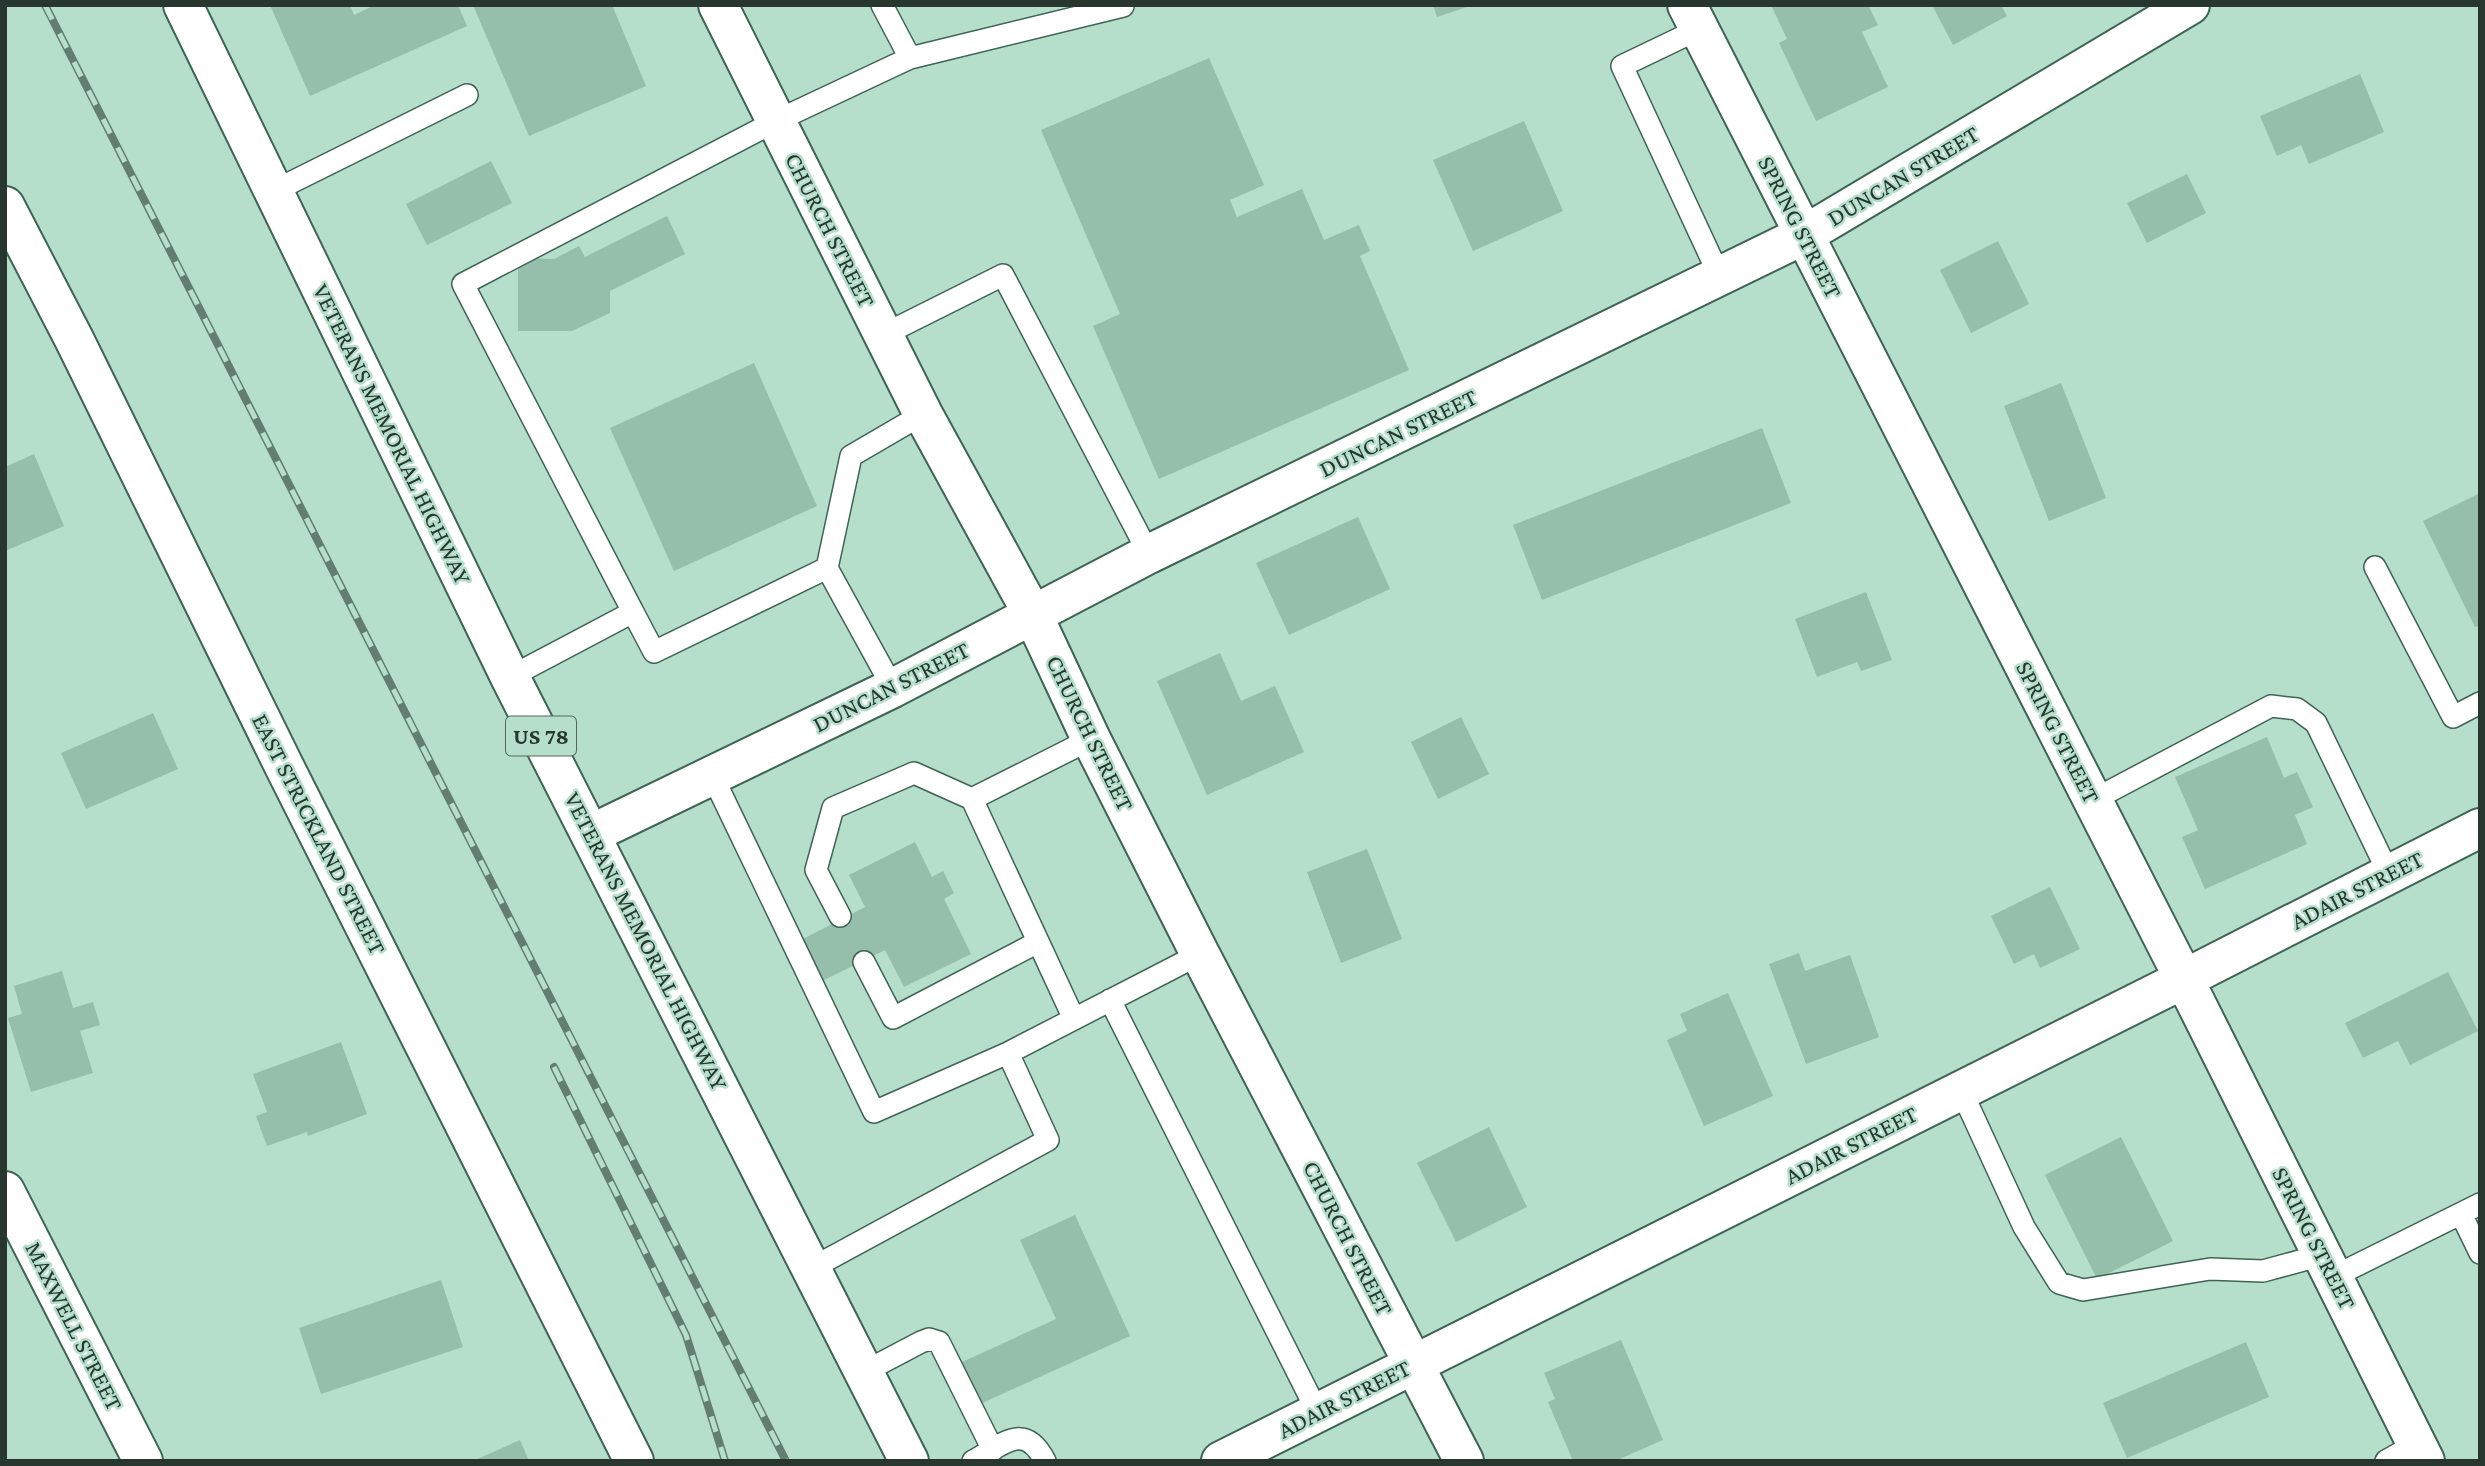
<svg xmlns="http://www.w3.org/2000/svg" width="2485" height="1466" viewBox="0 0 2485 1466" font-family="'Crimson Pro',serif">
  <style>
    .building { fill: #95beab }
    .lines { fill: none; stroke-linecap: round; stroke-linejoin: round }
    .lane-casing { stroke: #3e6453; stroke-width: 24 }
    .street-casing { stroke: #3e6453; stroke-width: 42 }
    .primary-casing { stroke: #3e6453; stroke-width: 42 }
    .lane { stroke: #fff; stroke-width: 21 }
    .street { stroke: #fff; stroke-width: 38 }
    .primary { stroke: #fff; stroke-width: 38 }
    .rail-casing { stroke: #637e71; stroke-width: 8 }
    .rail { stroke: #b5dfcb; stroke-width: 5; stroke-dasharray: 16; stroke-linecap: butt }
    .labels { text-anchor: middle; stroke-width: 5; stroke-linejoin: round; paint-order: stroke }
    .shield { fill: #b5dfcb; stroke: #52695e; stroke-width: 2 }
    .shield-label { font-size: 23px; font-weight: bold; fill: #273730 }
    .street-label { font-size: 24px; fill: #273730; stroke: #b5dfcb }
  </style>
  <rect width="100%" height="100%" fill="#b5dfcb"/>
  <path class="building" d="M270,5H350L354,15L375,5H458L467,26L310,96Z
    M473,5H612L646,86L529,136Z
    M1433,5H1470V6L1437,17Z
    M1771,5H1868L1878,25L1862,32L1888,87L1816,121L1779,43L1787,39Z
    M1932,5H2001L2007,16L1953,45Z
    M1209,58L1264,185L1230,200L1237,217L1302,189L1324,240L1359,225L1370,251L1360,256L1409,370L1159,479L1093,326L1120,314L1041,130Z
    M2360,74L2384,132L2309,164L2301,145L2277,156L2260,116Z
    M1524,121L1563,211L1473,251L1433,160Z
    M491,161L512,203L427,245L406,204Z
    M2187,174L2206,213L2147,243L2127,203Z
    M667,216L685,254L610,291V313L572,331H518V258L554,259L579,246L585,257Z
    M1998,241L2029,304L1971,333L1940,270Z
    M754,363L817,506L674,571L610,428Z
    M2061,383L2106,498L2049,521L2004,406Z
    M1762,428L1791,503L1542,600L1513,525Z
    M34,454L64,526L5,551V467Z
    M2480,493V625L2475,627L2423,521Z
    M1358,517L1390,589L1289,635L1256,563Z
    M1866,592L1892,660L1861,671L1857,662L1817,677L1795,619Z
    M1220,653L1241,701L1275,686L1304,752L1207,795L1157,681Z
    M153,713L178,769L86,809L61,753Z
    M1461,717L1489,774L1438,799L1411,742Z
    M2267,737L2284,778L2297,772L2313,807L2295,815L2307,844L2205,889L2182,837L2198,830L2175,777Z
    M915,842L932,877L943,871L954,893L944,899L971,954L904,987L885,950L824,980L803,939L865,907L849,875Z
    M1367,849L1402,939L1341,963L1307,872Z
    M2050,887L2080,949L2040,968L2034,954L2014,964L1991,916Z
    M1799,953L1805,971L1850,955L1879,1037L1806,1064L1769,964Z
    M62,971L73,1008L93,1002L100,1025L80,1031L93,1073L31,1092L8,1018L22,1014L14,986Z
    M2448,972L2478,1031L2410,1065L2398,1041L2363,1058L2345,1023Z
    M1728,993L1773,1096L1704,1126L1667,1040L1687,1031L1680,1014Z
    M341,1042L367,1114L308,1136L307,1132L267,1146L256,1116L267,1112L253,1074Z
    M1489,1127L1527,1207L1456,1242L1417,1163Z
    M2121,1137L2173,1241L2097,1279L2045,1175Z
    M1075,1215L1130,1336L978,1405L960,1363L1056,1319L1020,1240Z
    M441,1280L463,1347L321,1394L299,1328Z
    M1621,1340L1663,1440L1615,1461H1573L1548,1402L1555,1399L1544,1373Z
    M2246,1342L2269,1397L2127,1458L2103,1403Z
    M520,1440L529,1461H473Z"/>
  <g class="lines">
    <defs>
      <path id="lane" d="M1699,29L1622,66L1720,277
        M910,58L1123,6
        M274,191L467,95
        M883,335L1003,275L1149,554
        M2375,567L2453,717L2480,703
        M827,568L851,456L923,414
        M633,612L654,652L827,568L893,688
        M510,677L633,612L463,284L776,121L910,58L882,5
        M712,775L874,1112L1008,1053
        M2093,800L2271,706L2297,709L2316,723L2389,874
        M840,916L816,870L833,808L914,773L972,799
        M864,962L893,1018L1038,942
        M1110,1000L1318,1413
        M1074,1019L972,799L1091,739
        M1961,1090L2024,1227L2059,1283L2083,1290L2210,1269L2263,1271L2322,1255
        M2461,1214L2480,1253
        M812,1268L1048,1140L1008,1053L1200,954
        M2333,1277L2480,1204
        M864,1372L921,1342L929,1339L939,1342L993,1450
        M973,1461C1003,1445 1024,1420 1045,1461
        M2386,1461L2416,1444"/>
      <path id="street" d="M718,5L923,414L1033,615L1091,739L1200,954L1464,1461
        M1687,5L2184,979L2425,1461
        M5,206L74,339L284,766L634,1461
        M591,834L893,688L1149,554L1804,235L2190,5
        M5,1191L143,1461
        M1221,1461L2184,979L2480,828"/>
      <path id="primary" d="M183,5L510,677L909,1461"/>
    </defs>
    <use href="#lane" class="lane-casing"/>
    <use href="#street" class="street-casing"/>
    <use href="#primary" class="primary-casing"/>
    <use href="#lane" class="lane"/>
    <use href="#street" class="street"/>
    <use href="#primary" class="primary"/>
    <defs>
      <path id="rail" d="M45,5L786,1461
        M554,1067L686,1335L725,1461"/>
    </defs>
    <use href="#rail" class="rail-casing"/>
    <use href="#rail" class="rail"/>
  </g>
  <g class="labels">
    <rect class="shield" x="506" y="716.5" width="70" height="39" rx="5"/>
    <g class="shield-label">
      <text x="541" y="744">US 78</text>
    </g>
    <g class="street-label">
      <text transform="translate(1903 176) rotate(-31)" y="8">DUNCAN STREET</text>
      <text transform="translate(1800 227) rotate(63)" y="8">SPRING STREET</text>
      <text transform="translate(830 230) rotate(63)" y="8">CHURCH STREET</text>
      <text transform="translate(1398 433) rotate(-26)" y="8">DUNCAN STREET</text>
      <text transform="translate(392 434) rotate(64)" y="8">VETERANS MEMORIAL HIGHWAY</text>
      <text transform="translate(891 687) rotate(-27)" y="8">DUNCAN STREET</text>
      <text transform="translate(2058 732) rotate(63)" y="8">SPRING STREET</text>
      <text transform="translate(1090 733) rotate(64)" y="8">CHURCH STREET</text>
      <text transform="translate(319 834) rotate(63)" y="8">EAST STRICKLAND STREET</text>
      <text transform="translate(2357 890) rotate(-27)" y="8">ADAIR STREET</text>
      <text transform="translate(646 941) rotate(63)" y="8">VETERANS MEMORIAL HIGHWAY</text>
      <text transform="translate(1851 1145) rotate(-27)" y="8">ADAIR STREET</text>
      <text transform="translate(1348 1238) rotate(63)" y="8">CHURCH STREET</text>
      <text transform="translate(2314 1238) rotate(63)" y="8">SPRING STREET</text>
      <text transform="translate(74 1326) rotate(63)" y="8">MAXWELL STREET</text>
      <text transform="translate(1344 1399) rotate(-27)" y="8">ADAIR STREET</text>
    </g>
  </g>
  <rect width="2485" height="1466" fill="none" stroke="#273730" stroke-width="14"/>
</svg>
